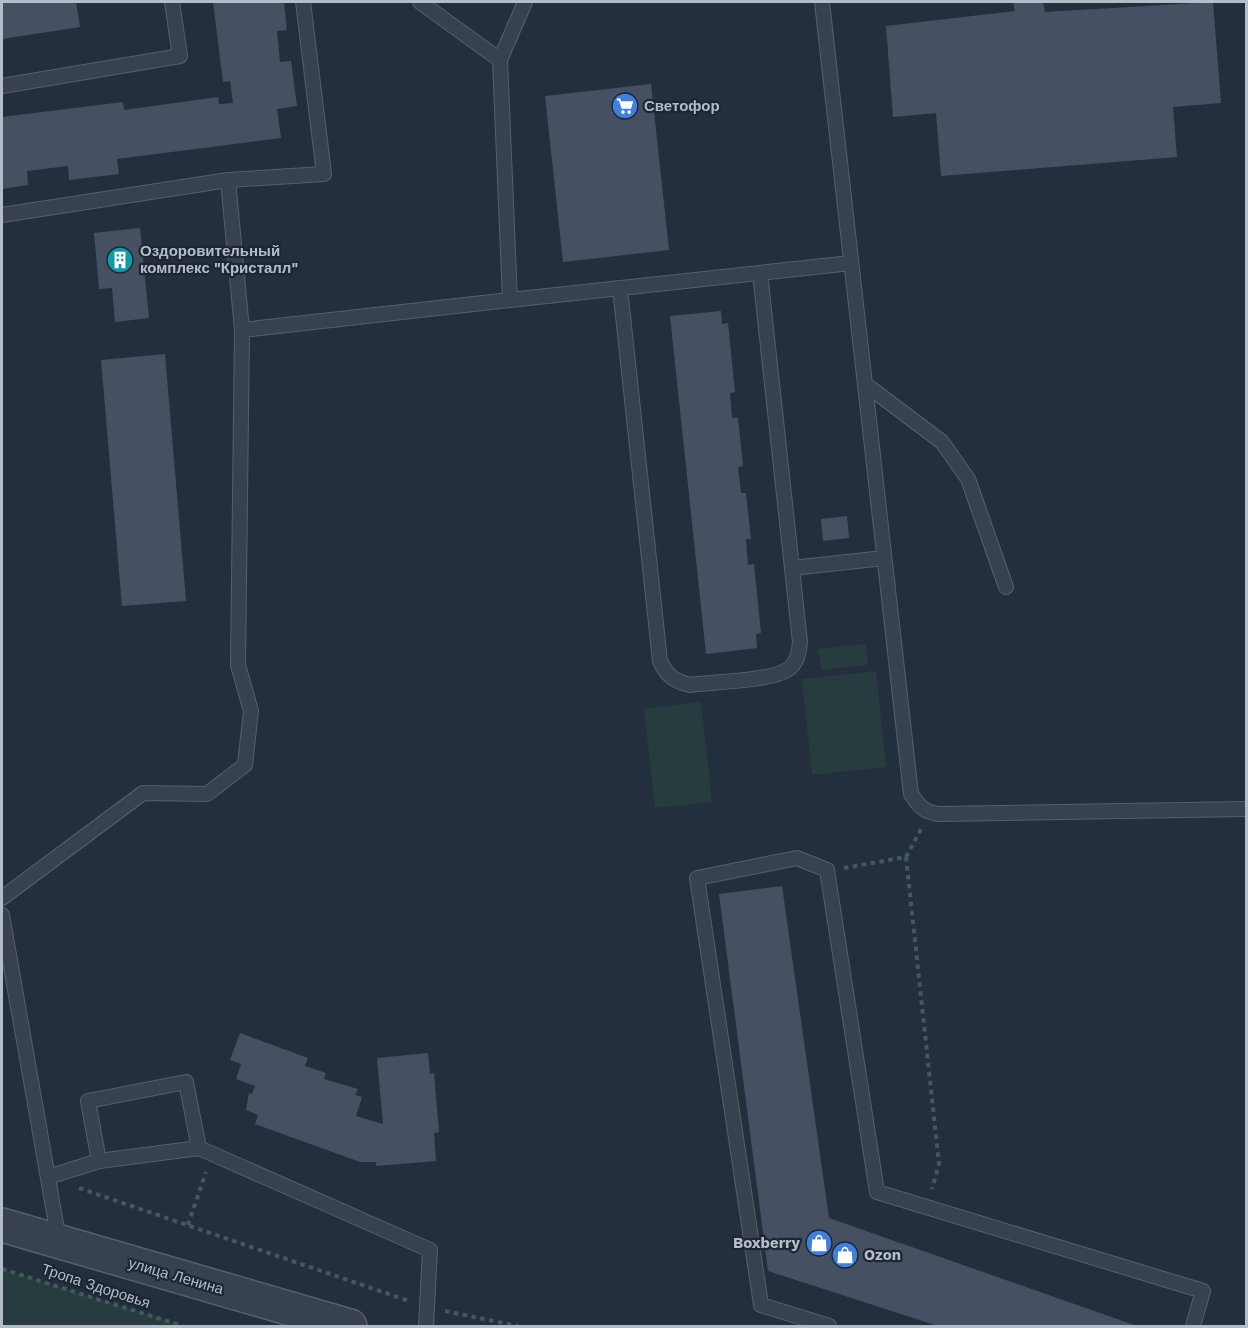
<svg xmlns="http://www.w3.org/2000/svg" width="1248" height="1328" viewBox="0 0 1248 1328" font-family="'Work Sans',sans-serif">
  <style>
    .green { fill: #263c3f }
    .building { fill: #455162 }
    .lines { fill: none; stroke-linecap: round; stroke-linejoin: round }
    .service-casing { stroke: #565f6c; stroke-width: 16 }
    .tertiary-casing { stroke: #565f6c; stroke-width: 36 }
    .path { stroke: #44595c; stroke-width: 4; stroke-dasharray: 4.5 4.5; stroke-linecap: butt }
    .service { stroke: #38414e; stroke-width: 14 }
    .tertiary { stroke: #38414e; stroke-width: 33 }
    .labels { text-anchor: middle; stroke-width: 4.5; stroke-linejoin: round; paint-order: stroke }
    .poi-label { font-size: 15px; font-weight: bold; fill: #b4bcc9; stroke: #1d2633; text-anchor: start }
    .street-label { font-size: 15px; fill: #b4bcc9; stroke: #1d2633 }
  </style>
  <rect width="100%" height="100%" fill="#242f3e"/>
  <path class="green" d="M866,644L868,665L821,670L818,649Z
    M876,671L886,767L812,775L802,679Z
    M701,702L712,802L655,808L644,709Z
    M2,1269L185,1326H2Z"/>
  <path class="building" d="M2,2H76L80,27L2,39Z
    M213,2H284L287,30L277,31L280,62L291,61L297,106L277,109L281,138L117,159L119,174L69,180L68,166L27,171L28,185L2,189V117L123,102L124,110L218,97L219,104L233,103L230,81L223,82Z
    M1013,2H1043L1045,12L1213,2L1221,103L1173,107L1177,157L941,176L936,113L893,117L886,26L1015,11Z
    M651,84L669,250L563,262L545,96Z
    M140,228L149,318L115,322L112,288L99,289L94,233Z
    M721,311L722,324L728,323L735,392L730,393L732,418H738L743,466L738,467L741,493H746L751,539H746L748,565L754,564L761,633L756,634L757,648L706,654L670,316Z
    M165,354L186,601L122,606L101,360Z
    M847,516L849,538L823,541L821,519Z
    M782,886L829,1218L1137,1326H938L768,1271L719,894Z
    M240,1033L308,1058L305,1066L326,1073L324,1079L358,1089L355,1095L362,1097L356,1116L383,1124L377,1058L428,1053L430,1074L434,1073L439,1132L434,1133L436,1161L376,1166V1162H360L255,1124L258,1115L246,1110L249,1093L252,1094L255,1086L236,1079L241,1064L230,1060Z"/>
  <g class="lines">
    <defs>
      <path id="service" d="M303,2L324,174L228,180L242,330L510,300L500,60
        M420,2L500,60L525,2
        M822,2L911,794C919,806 924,812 938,814L1246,809
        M2,86L180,56L172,2
        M2,215L228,180
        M620,288L660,661C667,676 674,681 690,685C713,682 769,681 787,670C797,664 799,653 800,642L760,273
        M510,300L851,263
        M865,384L942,442L968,479L1006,587
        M792,568L884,558
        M2,898L143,793L207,794L245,765L251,711L238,665L242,330
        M2,915L59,1241
        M99,1161L88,1101L186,1082L199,1148
        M48,1177L99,1161L199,1148L430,1250L426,1326
        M829,1326L761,1305L697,878L797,858L827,870L877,1192L1203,1291L1193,1326"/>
      <path id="tertiary" d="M2,1225L350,1326"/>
    </defs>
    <use href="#service" class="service-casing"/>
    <use href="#tertiary" class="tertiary-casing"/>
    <path class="path" d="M906,857L921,829
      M844,868L906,857L939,1164L932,1189
      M79,1188L409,1301
      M188,1225L206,1172
      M2,1269L183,1326
      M445,1311L518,1326"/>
    <use href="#service" class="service"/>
    <use href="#tertiary" class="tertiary"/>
  </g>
  <defs>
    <symbol id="supermarket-disc" viewBox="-11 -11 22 22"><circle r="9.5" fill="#3f7fe0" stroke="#1d2633"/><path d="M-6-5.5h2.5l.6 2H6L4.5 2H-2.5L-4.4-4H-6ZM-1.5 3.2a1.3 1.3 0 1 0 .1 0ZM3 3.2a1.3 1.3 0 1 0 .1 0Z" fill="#fff"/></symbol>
    <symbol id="building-disc" viewBox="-11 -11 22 22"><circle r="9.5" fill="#0f9aa8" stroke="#1d2633"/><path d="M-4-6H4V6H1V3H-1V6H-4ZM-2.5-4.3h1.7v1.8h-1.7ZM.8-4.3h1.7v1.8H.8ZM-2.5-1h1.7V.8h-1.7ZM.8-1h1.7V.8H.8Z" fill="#fff"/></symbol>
    <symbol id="shop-disc" viewBox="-11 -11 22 22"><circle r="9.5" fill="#3f7fe0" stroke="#1d2633"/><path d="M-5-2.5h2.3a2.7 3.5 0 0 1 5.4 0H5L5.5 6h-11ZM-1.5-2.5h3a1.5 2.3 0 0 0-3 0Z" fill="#fff"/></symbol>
  </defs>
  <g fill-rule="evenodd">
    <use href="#supermarket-disc" x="610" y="91" width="30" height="30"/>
    <use href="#building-disc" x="105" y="245" width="30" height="30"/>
    <use href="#shop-disc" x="804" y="1228" width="30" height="30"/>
    <use href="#shop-disc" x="830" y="1240" width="30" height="30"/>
  </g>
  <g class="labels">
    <g class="poi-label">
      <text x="644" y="111">Светофор</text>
      <text x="140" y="256">Оздоровительный<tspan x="140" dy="17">комплекс "Кристалл"</tspan></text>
      <text x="800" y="1248" text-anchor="end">Boxberry</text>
      <text x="864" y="1260">Ozon</text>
    </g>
    <g class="street-label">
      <text transform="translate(176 1276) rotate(16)" y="5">улица Ленина</text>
      <text transform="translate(96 1286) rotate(18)" y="5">Тропа Здоровья</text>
    </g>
  </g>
  <rect width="1248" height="1328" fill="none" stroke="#b4bcc9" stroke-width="6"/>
</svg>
